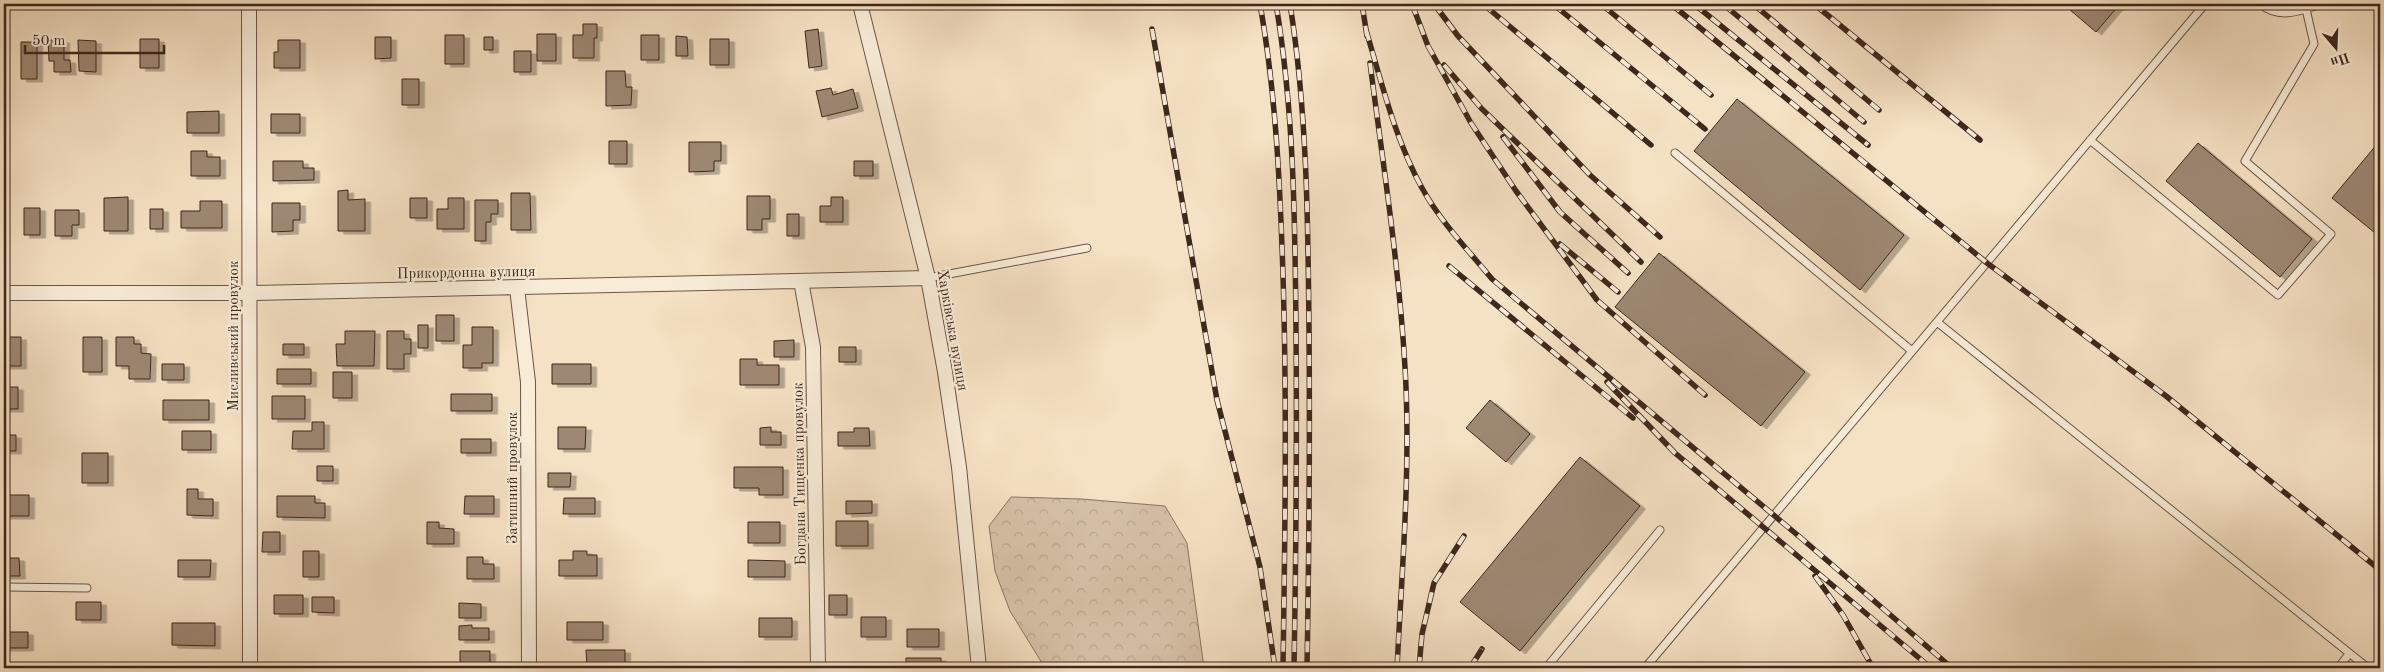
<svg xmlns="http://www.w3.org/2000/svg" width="2384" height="672" viewBox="0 0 2384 672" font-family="'Old Standard TT',serif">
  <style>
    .forest { fill: url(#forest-crowns); stroke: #8a7462 }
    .building { fill: #9d8873; stroke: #3e271c; filter: url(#shadow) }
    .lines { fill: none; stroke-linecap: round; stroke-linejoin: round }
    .lane-casing { stroke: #6c5646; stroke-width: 9 }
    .street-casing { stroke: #6c5646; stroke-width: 16 }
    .lane { stroke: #f8ecd8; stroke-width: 7 }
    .street { stroke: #f8ecd8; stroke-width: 14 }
    .rail-casing { stroke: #3e271c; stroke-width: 5.5 }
    .rail { stroke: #f8ecd8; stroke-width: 4; stroke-dasharray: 11; stroke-linecap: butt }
    .labels { text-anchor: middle; stroke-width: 4.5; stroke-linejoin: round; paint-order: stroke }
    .street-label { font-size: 15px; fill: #3e271c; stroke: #f8ecd8 }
  </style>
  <defs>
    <pattern id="forest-crowns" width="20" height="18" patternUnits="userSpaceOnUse" patternTransform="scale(1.25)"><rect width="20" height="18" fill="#d6c1a7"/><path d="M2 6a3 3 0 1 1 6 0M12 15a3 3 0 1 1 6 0" fill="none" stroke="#b9a68f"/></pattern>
    <filter id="shadow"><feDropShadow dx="5.5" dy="3" stdDeviation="0" flood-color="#0004"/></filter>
  </defs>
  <rect width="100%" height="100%" fill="#f5e1c3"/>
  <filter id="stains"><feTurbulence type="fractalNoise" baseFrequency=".004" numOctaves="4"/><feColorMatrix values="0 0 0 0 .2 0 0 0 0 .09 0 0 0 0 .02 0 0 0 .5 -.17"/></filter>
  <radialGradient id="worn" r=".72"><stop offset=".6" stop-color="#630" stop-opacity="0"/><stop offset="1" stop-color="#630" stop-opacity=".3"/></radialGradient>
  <path class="forest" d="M1011,497L1082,499L1165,506L1187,543L1204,668H1045L1010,611L995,571L989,526Z"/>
  <path class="building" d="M2063,4H2120L2096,32Z
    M583,24H597V38H594V58H573V35H583Z
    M818,29L822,66L809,68L805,31Z
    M537,34H556V61H537Z
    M445,35H464V64H445Z
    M641,35H659V60H641Z
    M676,36L687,37L688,56H676Z
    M375,37H391V58L375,59Z
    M484,37H493V50H484Z
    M140,39H159V68H140Z
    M710,39H729V65H710Z
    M48,40H64V60H70L71,72H54V61H49Z
    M78,40L96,41V72L79,71Z
    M278,40H300V68H274V52H278Z
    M21,42H37V79H21Z
    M514,51H531V72H514Z
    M606,71H625L626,87H632L631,105L606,106Z
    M402,79H419V105H402Z
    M831,88L833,95L853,89L858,108L822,117L816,91Z
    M1737,99L1904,235L1860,290L1694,151Z
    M219,111V133H187V112Z
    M271,114H300V133H271Z
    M609,141H627V164H609Z
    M689,142H721V161H714V171L689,172Z
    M2198,143L2312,239L2280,277L2166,181Z
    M2378,143L2380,145V237L2332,198Z
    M191,151H207V157H220V176H191Z
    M273,161H303V168H314V180L273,181Z
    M854,161H873V176H854Z
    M348,190V200L365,199V231H338V191Z
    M511,193H530L531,230H511Z
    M747,196H770V219H762V230H747Z
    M128,197V231H104V198Z
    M831,197H843V222H820V206H831Z
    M410,198H427V218H410Z
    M448,198H464V229H437V209H448Z
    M475,200H498V214H491V222H486V241H475Z
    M200,201H222V228H181V211H200Z
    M272,203H300V220H293V231L272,232Z
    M24,208H40V235H24Z
    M150,209H163V229H150Z
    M55,210H79V225H72V236H55Z
    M787,214H799V236H787Z
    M1659,253L1805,372L1761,426L1615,307Z
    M436,315H454V341H436Z
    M418,325H428V348H418Z
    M472,327H493V363H482V368H463V345H472Z
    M345,331H375L374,366H337L336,344H345Z
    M387,331H404V339H411V354H404V369H387Z
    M4,337H21V366H4Z
    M83,337H102V372H83Z
    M116,337H134V344H141V353L151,354L150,379H129V366H116Z
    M794,340V357H774V341Z
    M283,344H304V355H283Z
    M839,347H856V362H839Z
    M740,359H757V365H779V385H740Z
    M162,364H184V380H162Z
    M552,364H591V384H552Z
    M277,369H311V384H277Z
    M333,372H352V398H333Z
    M4,387H18V409H4Z
    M451,394H492V411H451Z
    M272,396H305V419H272Z
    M163,400H209V420H163Z
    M1490,400L1530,434L1506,462L1466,428Z
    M312,422H324V449H292L293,431H312Z
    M558,427H586L585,449H558Z
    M771,427V432H781V445H760V428Z
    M854,428H869L870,446H838V432H854Z
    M182,431H211V450H182Z
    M4,435H16V451H4Z
    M461,439H491V453H461Z
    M82,453H108V483H82Z
    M1580,457L1640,506L1520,651L1460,602Z
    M317,466H333V481H317Z
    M734,467H783V495H759V488H734Z
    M548,473H571L570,487H548Z
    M187,489H198V499H213V516L187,515Z
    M4,495H29V516H4Z
    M277,496H315V503H325V518L277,517Z
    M465,496H494V514H464Z
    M564,498H595V514H563Z
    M846,501H872V513L846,514Z
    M836,521H868V546H836Z
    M427,522H439V528L454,529V544H427Z
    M748,522H780V543H748Z
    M263,532H280V552H262Z
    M303,551H319V577H303Z
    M573,551H587V555H597V576H559V560H573Z
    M467,557H483V564H494V579H467Z
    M4,558H19L20,576H4Z
    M178,560H211L210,577H178Z
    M748,560L785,561V577H748Z
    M274,595H303V614H274Z
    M829,595H847V615H829Z
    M312,597H334V613L312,612Z
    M76,602H101V620H76Z
    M459,603L481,604V618H459Z
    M861,617H886V637H861Z
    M759,618H792V637H759Z
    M567,622H603V640H567Z
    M172,623H215V646L172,645Z
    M472,625V628H489V640H459V626Z
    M907,629H939V647H907Z
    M4,632H28V648H4Z
    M586,650H625V668H587Z
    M460,651H490V668H460Z
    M906,658H941V668H906Z"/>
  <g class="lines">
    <defs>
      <path id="lane" d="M2260,4C2280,20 2300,11 2321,4
        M2090,140L2278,295L2331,234L2245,161L2314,44L2306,9
        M1675,153L1912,351
        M928,278L1087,248
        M1937,322L2368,668
        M4,587L87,588
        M1546,668L1660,530
        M1645,668L2205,4
        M2338,668L2349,654"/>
      <path id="street" d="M249,4L250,668
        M860,4L928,278L945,372L959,467L979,668
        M801,281L813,347L818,668
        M517,288L528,382L529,668
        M4,293H250L928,278"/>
    </defs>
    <use href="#lane" class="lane-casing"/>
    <use href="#street" class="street-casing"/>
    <use href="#lane" class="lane"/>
    <use href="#street" class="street"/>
    <defs>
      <path id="rail" d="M1260,4C1276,94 1280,184 1283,275C1287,406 1285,537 1283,668
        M1276,4C1294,111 1295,220 1296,328C1297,441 1296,555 1294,668
        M1290,4C1307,111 1308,220 1309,328C1310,441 1309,555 1307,668
        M1362,4L1367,36
        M1412,4L1428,46L1471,123L1516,191L1597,300L1705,395
        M1434,4L1458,36L1590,175L1660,237
        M1483,4L1651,145
        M1553,4L1705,129
        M1601,4L1711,95
        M1671,4L1987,263L2166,396L2380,570
        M1694,4L1868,145
        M1723,4L1864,122
        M1753,4L1879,110
        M1814,4L1980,140
        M1152,29L1217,400L1260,567L1275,668
        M1366,30C1382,84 1395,139 1422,188C1440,221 1468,250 1492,279L1801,538L1952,668
        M1370,63C1383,164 1399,265 1405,367C1411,467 1402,568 1397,668
        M1444,65L1482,109L1641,262
        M1503,137L1560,212L1628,273
        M1560,244L1618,292
        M1449,266L1633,418
        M1607,382L1675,453L1931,668
        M1815,576L1843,615L1873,668
        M1419,668L1422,634L1434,583L1464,536
        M1470,668L1482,649"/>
    </defs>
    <use href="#rail" class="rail-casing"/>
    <use href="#rail" class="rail"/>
  </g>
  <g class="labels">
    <g class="street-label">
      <text transform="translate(466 272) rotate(-1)" y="5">Прикордонна вулиця</text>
      <text transform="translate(953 330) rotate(80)" y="5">Харківська вулиця</text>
      <text transform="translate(233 336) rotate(-90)" y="5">Мисливський провулок</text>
      <text transform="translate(799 474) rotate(-91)" y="5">Богдана Тищенка провулок</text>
      <text transform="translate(512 478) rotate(-90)" y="5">Затишний провулок</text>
    </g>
  </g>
  <rect width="2384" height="672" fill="none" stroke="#f5e1c3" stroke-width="20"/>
  <rect x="5" y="5" width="2374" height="662" fill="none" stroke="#3e271c" stroke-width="2.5"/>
  <rect x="10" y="10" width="2364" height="652" fill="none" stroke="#3e271c"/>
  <g transform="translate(2336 48) rotate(161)" stroke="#f8ecd8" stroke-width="4" paint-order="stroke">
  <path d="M0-4L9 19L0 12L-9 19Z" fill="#3e271c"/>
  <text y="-8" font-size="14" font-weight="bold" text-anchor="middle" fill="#3e271c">Пн</text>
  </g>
  <path d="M25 45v8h139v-8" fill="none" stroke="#3e271c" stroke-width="2.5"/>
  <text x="32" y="45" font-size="15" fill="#3e271c" stroke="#f8ecd8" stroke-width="4" paint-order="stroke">50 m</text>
  <rect width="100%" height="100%" filter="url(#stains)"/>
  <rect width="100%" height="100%" fill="url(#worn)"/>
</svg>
